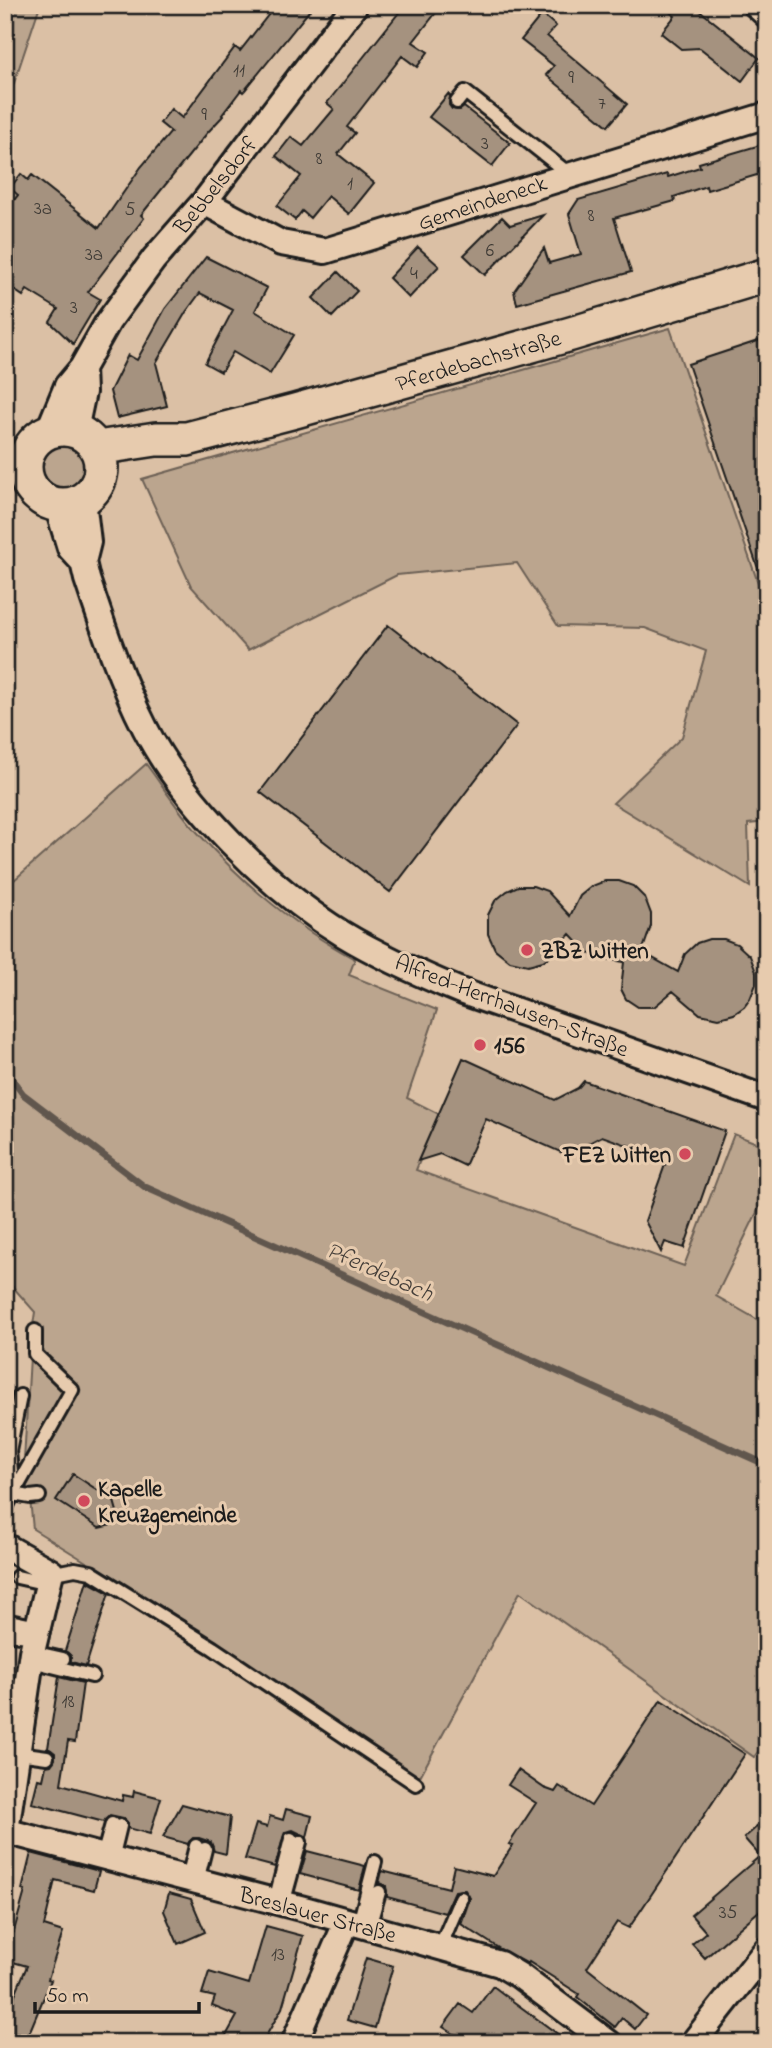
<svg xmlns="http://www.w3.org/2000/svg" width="772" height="2048" viewBox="0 0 772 2048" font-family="'Indie Flower',sans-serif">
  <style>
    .green { fill: #bba58e; stroke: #6c6055; stroke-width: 2 }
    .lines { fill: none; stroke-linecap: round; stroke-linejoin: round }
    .stream { stroke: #61574e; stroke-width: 7 }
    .building { fill: #a5927f; stroke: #1c1c1c; stroke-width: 2 }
    .lane-casing { stroke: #1c1c1c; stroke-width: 18 }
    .street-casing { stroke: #1c1c1c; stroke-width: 30 }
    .secondary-casing { stroke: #1c1c1c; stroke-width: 38 }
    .lane { stroke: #e7cbae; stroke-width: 12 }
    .street { stroke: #e7cbae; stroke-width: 24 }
    .secondary { stroke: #e7cbae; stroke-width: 33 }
    .poi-dot { fill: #d1495b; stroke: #e7cbae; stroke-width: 2.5 }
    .labels { text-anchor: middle; stroke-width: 6; stroke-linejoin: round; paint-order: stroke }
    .number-label { font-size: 19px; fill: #3e3a35 }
    .street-label { font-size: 23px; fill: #1c1c1c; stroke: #e7cbae }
    .poi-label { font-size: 23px; font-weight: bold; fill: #1c1c1c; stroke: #e7cbae; text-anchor: start }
    .water-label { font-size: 24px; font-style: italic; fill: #443e39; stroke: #e7cbae }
  </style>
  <rect width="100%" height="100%" fill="#dbc0a5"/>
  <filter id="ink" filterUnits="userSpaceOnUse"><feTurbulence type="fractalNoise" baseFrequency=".0143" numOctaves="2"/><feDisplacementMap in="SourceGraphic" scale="14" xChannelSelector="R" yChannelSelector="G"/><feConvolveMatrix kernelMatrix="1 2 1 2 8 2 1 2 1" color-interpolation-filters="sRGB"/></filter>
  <g filter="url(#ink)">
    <path class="green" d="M5,5H40L5,110Z
      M670,328L767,609V822L748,824L750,887L613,803L682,737L706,651L645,628L558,626L517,563L397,575L248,650L191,586L142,479Z
      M43 467a21 21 0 1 1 42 0a21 21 0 1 1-42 0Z
      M146,764C163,787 179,812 198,833C242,882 296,928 355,959L349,975L437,1010L407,1098L439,1114L416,1170L684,1266L734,1134L767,1147V1192L716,1296L767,1325V1747L763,1745L754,1757L520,1592L418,1780L217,1643L33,1529L29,1489L23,1484V1478L31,1339L35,1312L5,1278V888Z"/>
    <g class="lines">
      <path class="stream" d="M5,1070L23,1094L145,1187L767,1465"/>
    </g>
    <path class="building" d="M276,5H314L245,90L243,92L241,90L222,115L223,116L208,132L141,215L144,218L88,292L100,299L73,344L50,322L58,309L27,290L23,296L5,284V211L18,195L10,188L21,174L28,180L32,175L99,228L141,167L171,132L160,123L171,109L182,118L235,47L240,51Z
      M405,5H442L413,42L428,52L417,67L402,56L347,127L355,133L338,154L374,183L349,214L328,196L310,218L302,211L295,220L277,206L301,176L276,156L291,137L303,146L334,109L327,103Z
      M660,5H693L759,58L742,81L700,48L681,49L661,33L675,16Z
      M542,14L556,26L547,36L627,104L608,126L546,75L554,66L521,40Z
      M448,94L450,96L449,105L452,109L460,110L464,107L510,143L492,166L429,117Z
      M767,143V172L707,190L706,186L674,197L675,201L614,218L631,272L517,304L514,291L544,248L549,263L581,254L569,214L578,200L667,174L668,177L700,167L699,163Z
      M543,215L485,275L464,255L502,217L510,225Z
      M418,247L439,266L409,298L389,278Z
      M206,257L267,288L255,311L294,335L270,374L233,352L221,372L205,363L233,310L200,293L186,312L156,363L167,406L117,418L110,391L128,355L137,360L165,309Z
      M338,272L357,291L332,317L313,298Z
      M767,338V586H764L688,364Z
      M388,625L517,725L390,892L260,792Z
      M605,881H619L633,886L645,898L651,914V926L642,952L678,972L685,954L697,943L709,939H724L737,944L750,956L756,972V984L750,999L744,1007L734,1014L719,1018L700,1014L673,991L654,1007H638L626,999L621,989L624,962L596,957L587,952L570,934L553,954L543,961L528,965L510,961L495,949L488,934V915L495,901L507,891L518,886H533L547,891L570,916L580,896L592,886Z
      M463,1058L555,1100L578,1088L584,1081L725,1131L684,1248L665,1242L661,1252L645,1221L667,1159L602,1136L567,1155L486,1119L465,1166L440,1154L418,1161Z
      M73,1474L114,1501L118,1515L111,1525L99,1528L56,1500Z
      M87,1581L109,1593L86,1666L71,1662V1656L65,1651Z
      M59,1677L83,1683L75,1742L68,1741L61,1784L122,1801L123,1795L133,1797L134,1791L161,1798L150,1834L128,1828V1823L123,1818L110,1815L104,1822L32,1803L38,1779L43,1780L46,1766L51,1765L55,1759V1753L48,1748Z
      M661,1700L745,1754L629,1928L617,1922L587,1968L646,2015L635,2029L622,2018L615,2027L577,1997L579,1994L529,1962L528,1964L500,1949L461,1924L470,1898L465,1890L455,1891L445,1913L387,1897L386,1886L379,1883L382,1871L449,1888L454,1866L493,1876L513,1845L509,1844L536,1803L508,1785L518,1770L544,1788L555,1792L559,1786L591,1806Z
      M182,1804L230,1817L226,1854L214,1851L211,1842L199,1838H193L188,1844L163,1837Z
      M286,1809L312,1816L307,1837L293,1830L285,1832L275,1867L245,1859L256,1824L267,1827L270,1816L283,1820Z
      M767,1818V1904L705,1958L692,1944L706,1932L691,1915L760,1856L744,1838Z
      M307,1851L365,1866L359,1890L300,1874Z
      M31,1853L99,1871L94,1890L55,1880L44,1926L63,1932L48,1979L51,1980L25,2043H18L5,2037V2018L27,1966L6,1960L25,1891L22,1890Z
      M169,1893L191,1899L205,1932L178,1944L164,1911Z
      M266,1926L303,1936L282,2008L262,2043H222L237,2016L212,2006L215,1997L202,1994L209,1972L249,1984Z
      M366,1958L393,1966L375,2028L347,2020Z
      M493,1986L514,2002L570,2043H468L443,2027L460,2004L473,2013Z"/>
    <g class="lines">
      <defs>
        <path id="lane" d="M457,102L465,92L569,174
          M5,1447L9,1451L13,1493
          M9,1451L20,1396
          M13,1494L72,1390L35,1354V1331
          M5,1509L13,1494L30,1497L39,1496
          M50,1574L75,1569L91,1572L213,1648L416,1784
          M17,1577L48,1584
          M5,1620L38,1627
          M5,1633L35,1637
          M32,1652L63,1659
          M32,1661L92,1676
          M5,1692L26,1697
          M18,1753L47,1757
          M104,1853L112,1824
          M112,1859L120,1826
          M188,1878L196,1846
          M197,1881L205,1849
          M275,1901L291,1839
          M283,1904L300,1842
          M359,1924L375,1862
          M369,1927L379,1892
          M440,1947L461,1898
          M752,1967L767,1982"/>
        <path id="street" d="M756,5L767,15
          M204,202L281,243L325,251L767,115
          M75,430L83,392L82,368
          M48,432L67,386L82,368L108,322L154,259L204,202L355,5
          M83,500L88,542L83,562L87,579C104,630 121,681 145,728C183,803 271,890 343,934C381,957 422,975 463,992L767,1099
          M57,505L70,548L83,562
          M5,1546L51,1572L32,1652L5,1838
          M5,1831L308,1910L500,1964L520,1976L609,2043
          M294,2043L347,1921
          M693,2043L767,1949"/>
        <path id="secondary" d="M25 467a38 38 0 1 1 76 0a38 38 0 1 1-76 0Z
          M97,448L156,439H187L295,411L571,334L767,275"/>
      </defs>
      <use href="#lane" class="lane-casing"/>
      <use href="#street" class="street-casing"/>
      <use href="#secondary" class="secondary-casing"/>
      <use href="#lane" class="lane"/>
      <use href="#street" class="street"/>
      <use href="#secondary" class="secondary"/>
    </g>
  </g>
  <g class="poi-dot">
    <circle cx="527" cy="950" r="7"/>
    <circle cx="480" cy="1045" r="7"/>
    <circle cx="685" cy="1154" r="7"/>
    <circle cx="84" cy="1501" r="7"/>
  </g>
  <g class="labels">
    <g class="number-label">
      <text x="239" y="76">11</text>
      <text x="571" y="83">9</text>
      <text x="602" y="109">7</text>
      <text x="204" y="120">9</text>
      <text x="485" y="149">3</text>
      <text x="319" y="164">8</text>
      <text x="350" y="189">1</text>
      <text x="43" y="214">3a</text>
      <text x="130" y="215">5</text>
      <text x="591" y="221">8</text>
      <text x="490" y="256">6</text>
      <text x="94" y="260">3a</text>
      <text x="414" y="279">4</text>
      <text x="74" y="313">3</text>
      <text x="68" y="1707">18</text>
      <text x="728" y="1918">35</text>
      <text x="278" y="1960">13</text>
    </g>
    <g class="street-label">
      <text transform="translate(215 185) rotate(-51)" y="8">Bebbelsdorf</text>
      <text transform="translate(482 202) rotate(-18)" y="8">Gemeindeneck</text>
      <text transform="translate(478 360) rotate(-16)" y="8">Pferdebachstraße</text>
      <text transform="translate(512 1005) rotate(21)" y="8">Alfred-Herrhausen-Straße</text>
      <text transform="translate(318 1914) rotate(15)" y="8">Breslauer Straße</text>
    </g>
    <g class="poi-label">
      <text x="541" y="958">ZBZ Witten</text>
      <text x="494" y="1053">156</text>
      <text x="671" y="1162" text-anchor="end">FEZ Witten</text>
      <text x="98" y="1496">Kapelle<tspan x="98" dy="26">Kreuzgemeinde</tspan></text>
    </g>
    <g class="water-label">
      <text transform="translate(380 1271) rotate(24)" y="8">Pferdebach</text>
    </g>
  </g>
  <rect width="772" height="2048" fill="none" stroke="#e7cbae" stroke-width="28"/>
  <rect x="14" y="14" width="744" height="2020" fill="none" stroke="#1c1c1c" stroke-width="2.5" filter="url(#ink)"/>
  <path d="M35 2002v10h164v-10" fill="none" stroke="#1c1c1c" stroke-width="3.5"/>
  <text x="46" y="2002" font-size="21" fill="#1c1c1c" stroke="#e7cbae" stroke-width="5" paint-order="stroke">50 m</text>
</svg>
